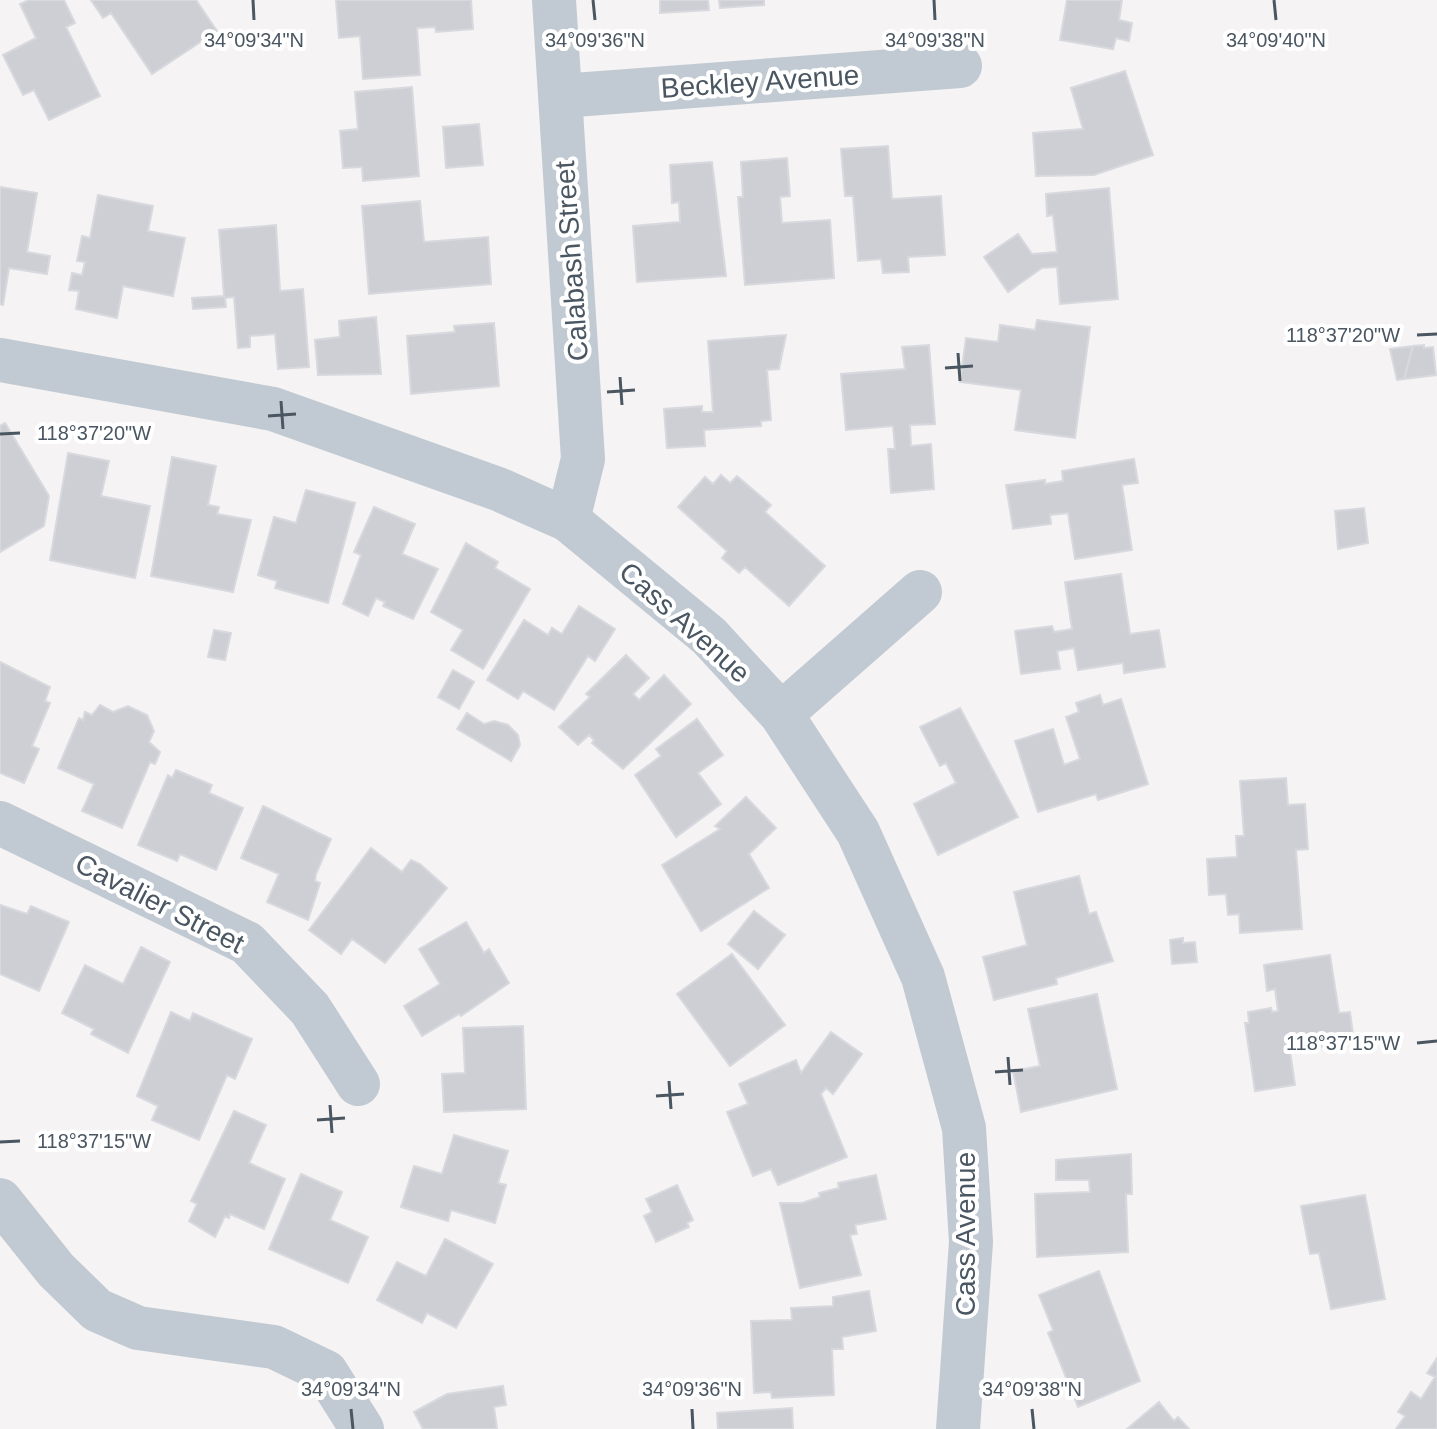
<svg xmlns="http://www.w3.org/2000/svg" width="1437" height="1429" viewBox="0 0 1437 1429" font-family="Arial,sans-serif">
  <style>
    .building { fill: #cdcfd5; stroke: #d7d9de; stroke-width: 2 }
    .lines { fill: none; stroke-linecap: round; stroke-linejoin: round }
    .minor { stroke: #c1cad2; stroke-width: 44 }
    .ticks { fill: none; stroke: #4a5661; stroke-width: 3 }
    .labels { text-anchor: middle; stroke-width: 8; stroke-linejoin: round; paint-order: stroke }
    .street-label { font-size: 28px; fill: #4a5661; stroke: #fff }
    .ticks-label { font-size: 20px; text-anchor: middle; fill: #4a5661; stroke: #fff; stroke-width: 8; stroke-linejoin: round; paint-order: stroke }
  </style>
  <rect width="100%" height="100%" fill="#f5f3f3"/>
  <path class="building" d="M29,0H64L75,23L66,27L100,96L49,120L34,90L23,95L3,55L36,38L20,4Z
    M91,0H196L217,31L152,74L111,13L103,18Z
    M336,0H471L473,29L436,32L435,27L417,28L420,75L363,79L360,36L339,38Z
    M660,0H708L709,10L660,13Z
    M719,0H764V5L720,8Z
    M1067,0H1122L1119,20L1132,23L1129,41L1116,38L1113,49L1060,40Z
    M1125,71L1153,155L1094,175L1036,176L1033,133L1083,129L1071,88Z
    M412,87L419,176L363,181L362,167L343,168L340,131L358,129L355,92Z
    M479,124L483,165L446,168L443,127Z
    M888,146L892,199L941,196L945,255L908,257L909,272L883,273L881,259L858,261L853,196H845L841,149Z
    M787,158L790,196L780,197L782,223L830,220L834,278L745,285L738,197H743L741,162Z
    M712,162L726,276L637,282L633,226L680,222L679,202L672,203L670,165Z
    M0,187L37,193L27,252L50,256L47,274L9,268L3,305L0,304Z
    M1109,188L1118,299L1060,304L1057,267L1042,268L1008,292L984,257L1018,234L1032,254L1057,252L1053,215L1047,216L1046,194Z
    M98,195L153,206L148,231L185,238L173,296L123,286L117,318L76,309L79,291L69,290L72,273L82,275L85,262L77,261L82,236L90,238Z
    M420,201L424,242L488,237L491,284L369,294L362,206Z
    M276,225L280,291L303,289L309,367L278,369L275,334L250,336V347L238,348L234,297L225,298L226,307L193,309L192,298L224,296L219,230Z
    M376,317L381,374L318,375L315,340L340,337L339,321Z
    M1037,320L1090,327L1075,438L1015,430L1021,390L960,382L966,338L998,342L1000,325L1035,330Z
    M494,323L499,386L411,394L407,336L455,332L454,326Z
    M786,335L779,369L767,370L771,420L761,421V426L704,430L705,446L667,448L664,409L702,406V412H713L708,341Z
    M929,345L935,424L910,425L911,446L931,444L934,489L891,493L888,449H895L893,426L846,430L841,374L905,369L902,347Z
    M1424,345V348L1433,347L1436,375L1404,379L1413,346Z
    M1413,346L1404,379L1397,380L1390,349Z
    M5,423L49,496L44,526L0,552V426Z
    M68,453L109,461L101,496L150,506L135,578L50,560Z
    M172,457L216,466L208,505L219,507L217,514L251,520L233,592L151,576Z
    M1134,459L1138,483L1122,485L1132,550L1075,559L1068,513L1050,515L1051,524L1013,529L1006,485L1045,480V484L1063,481L1062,471Z
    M721,475L730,483L737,476L771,505L765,512L825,566L789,606L745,567L739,573L722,558L727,551L678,507L705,477L713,484Z
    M306,490L355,503L328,603L275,588L277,581L258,575L274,517L296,523Z
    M374,507L415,524L402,554L438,569L413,619L383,606L385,602L376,598L368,616L343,604L361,555L354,552Z
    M1364,508L1368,543L1338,549L1335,511Z
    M466,543L498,562L495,568L530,589L483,669L451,650L463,630L431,612Z
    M1121,574L1130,634L1159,630L1165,667L1124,673L1123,663L1078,670L1074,648L1057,651L1060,669L1021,674L1015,631L1052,626L1054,632L1072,629L1065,582Z
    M579,606L615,629L595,661L588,656L554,710L523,691L518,699L487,680L524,620L548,635L552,628L562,634Z
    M214,630L231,633L225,660L208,657Z
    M626,655L649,678L633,694L639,700L664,675L691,704L623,769L592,743L594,740L589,735L578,745L559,727L590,697L586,694Z
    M0,662L50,687L45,701L50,703L32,746L39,749L24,783L0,773Z
    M453,670L474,682L459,709L438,697Z
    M1100,695L1103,705L1121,699L1148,784L1098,800L1096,794L1038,812L1015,741L1053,729L1064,765L1080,759L1066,717L1079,712L1076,703Z
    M100,705L113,712L128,706L147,715L154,731L149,742L160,752L155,764L150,762L122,828L82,811L94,784L58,768L79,718L83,720L85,712L92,715Z
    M960,708L1018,817L938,855L914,804L956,783L946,763L940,766L920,727Z
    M467,713L484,724L494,721L508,725L518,735L520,745L511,761L457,729Z
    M697,719L723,755L698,773L721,804L676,837L635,775L661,756L656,749Z
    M176,770L212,785L209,793L243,808L216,870L180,854L177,861L138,845L168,775L172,778Z
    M1286,778L1288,805L1305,804L1308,849L1296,850L1302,929L1240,933L1239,914L1228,915L1226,894L1209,895L1207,859L1237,857L1236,836H1244L1240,781Z
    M746,797L776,828L749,854L769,888L701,931L662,865L720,829L715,826Z
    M263,806L331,839L316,874L315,881L320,883L308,920L267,902L279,874L241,858Z
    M371,848L402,872L411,860L420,864L447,888L385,963L352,939L341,954L309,930Z
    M1079,876L1089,914L1096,912L1113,961L1056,978L1057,984L994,1000L983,957L1027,945L1014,892Z
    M0,905L27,914L31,906L69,922L39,991L0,974Z
    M754,911L785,935L758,969L728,944Z
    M466,922L484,953L489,949L509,983L461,1016L459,1014L422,1036L404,1006L440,984L419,949Z
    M1183,938V943L1195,942L1197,962L1172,964L1170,940Z
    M141,947L170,962L128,1053L91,1034L94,1029L62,1013L85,965L123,984Z
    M732,954L785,1025L730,1066L677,994Z
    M1330,955L1339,1013L1350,1012L1354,1042L1290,1051L1295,1085L1255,1091L1245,1023H1249L1248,1012L1271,1008L1272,1012L1278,1011L1275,989L1267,991L1264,965Z
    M1097,994L1117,1089L1021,1112L1013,1071L1040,1066L1028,1009Z
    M171,1012L190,1021L193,1013L252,1039L235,1079L227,1075L199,1140L152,1120L158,1106L137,1096Z
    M523,1026L526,1109L444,1112L442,1074L465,1073L463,1028Z
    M831,1032L862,1054L833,1094L826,1088L821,1094L847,1157L778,1185L771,1169L753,1176L727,1112L748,1104L739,1084L796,1060L801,1073Z
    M234,1111L266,1125L249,1163L285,1179L264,1229L230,1214L229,1218L225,1216L215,1237L189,1221L197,1204L191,1201Z
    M454,1135L508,1151L498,1183L506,1185L495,1223L451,1210L448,1221L401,1207L414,1166L442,1174Z
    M1131,1154L1132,1194H1126L1128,1252L1037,1257L1035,1194L1090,1192L1089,1180H1056V1160Z
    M301,1174L342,1192L330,1220L368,1237L348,1283L269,1249Z
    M876,1175L886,1219L855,1225L857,1234L850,1235L861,1275L800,1288L780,1203H802L820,1197L819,1193L839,1188L838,1183Z
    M677,1185L693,1220L687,1223L689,1227L656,1242L644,1216L652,1212L646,1199Z
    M1365,1195L1385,1299L1331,1309L1319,1253L1310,1254L1301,1206Z
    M445,1239L493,1264L456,1328L427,1313L422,1323L377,1300L397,1262L426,1276Z
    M1099,1271L1140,1381L1078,1407L1048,1333L1053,1330L1039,1295Z
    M869,1291L876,1331L842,1337L843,1349H832L834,1395L772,1398L771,1392L754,1393L751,1321L792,1320L791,1308L833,1306V1297Z
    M1437,1358V1429H1396L1405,1416L1398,1412L1411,1392L1421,1399L1435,1377L1427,1373Z
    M503,1386L506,1405L494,1407L497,1429H423L414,1412L447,1394Z
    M1159,1402L1174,1421L1178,1417L1189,1429H1127Z
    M792,1408L793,1429H718L717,1413Z"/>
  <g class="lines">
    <path class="minor" d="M554,0L583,459L568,520
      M561,96L960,66
      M0,360L273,409L498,489L568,520L709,636L781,714L858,832L923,977L964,1128L971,1242L958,1429
      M781,714L920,592
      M0,823L247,943L310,1009L358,1084
      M0,1200L56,1270L97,1310L138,1328L274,1347L326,1372L362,1429"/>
  </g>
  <path class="ticks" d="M253,0L254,20M593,0L595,20M934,0L935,20M1274,0L1276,20M1417,335L1437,334M958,353L960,381M945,368L973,366M620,377L622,405M607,392L635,390M281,401L283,429M268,416L296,414M0,434L20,433M1417,1043L1437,1041M1008,1057L1010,1085M995,1072L1023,1070M669,1081L671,1109M656,1096L684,1094M330,1105L332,1133M317,1120L345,1118M0,1142L20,1141M351,1409L353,1429M692,1409L693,1429M1032,1409L1034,1429"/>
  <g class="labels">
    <g class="street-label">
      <text transform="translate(760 81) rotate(-4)" y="10">Beckley Avenue</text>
      <text transform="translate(571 261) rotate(-94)" y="10">Calabash Street</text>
      <text transform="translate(685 622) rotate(42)" y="10">Cass Avenue</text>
      <text transform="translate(160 903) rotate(27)" y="10">Cavalier Street</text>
      <text transform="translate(965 1234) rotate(-90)" y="10">Cass Avenue</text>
    </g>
  </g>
  <g class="ticks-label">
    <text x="254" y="47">34°09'34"N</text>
    <text x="595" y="47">34°09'36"N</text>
    <text x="935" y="47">34°09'38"N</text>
    <text x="1276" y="47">34°09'40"N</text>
    <text x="1343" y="342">118°37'20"W</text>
    <text x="94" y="440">118°37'20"W</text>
    <text x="1343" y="1050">118°37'15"W</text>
    <text x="94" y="1148">118°37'15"W</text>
    <text x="351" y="1396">34°09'34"N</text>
    <text x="692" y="1396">34°09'36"N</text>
    <text x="1032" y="1396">34°09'38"N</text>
  </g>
</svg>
